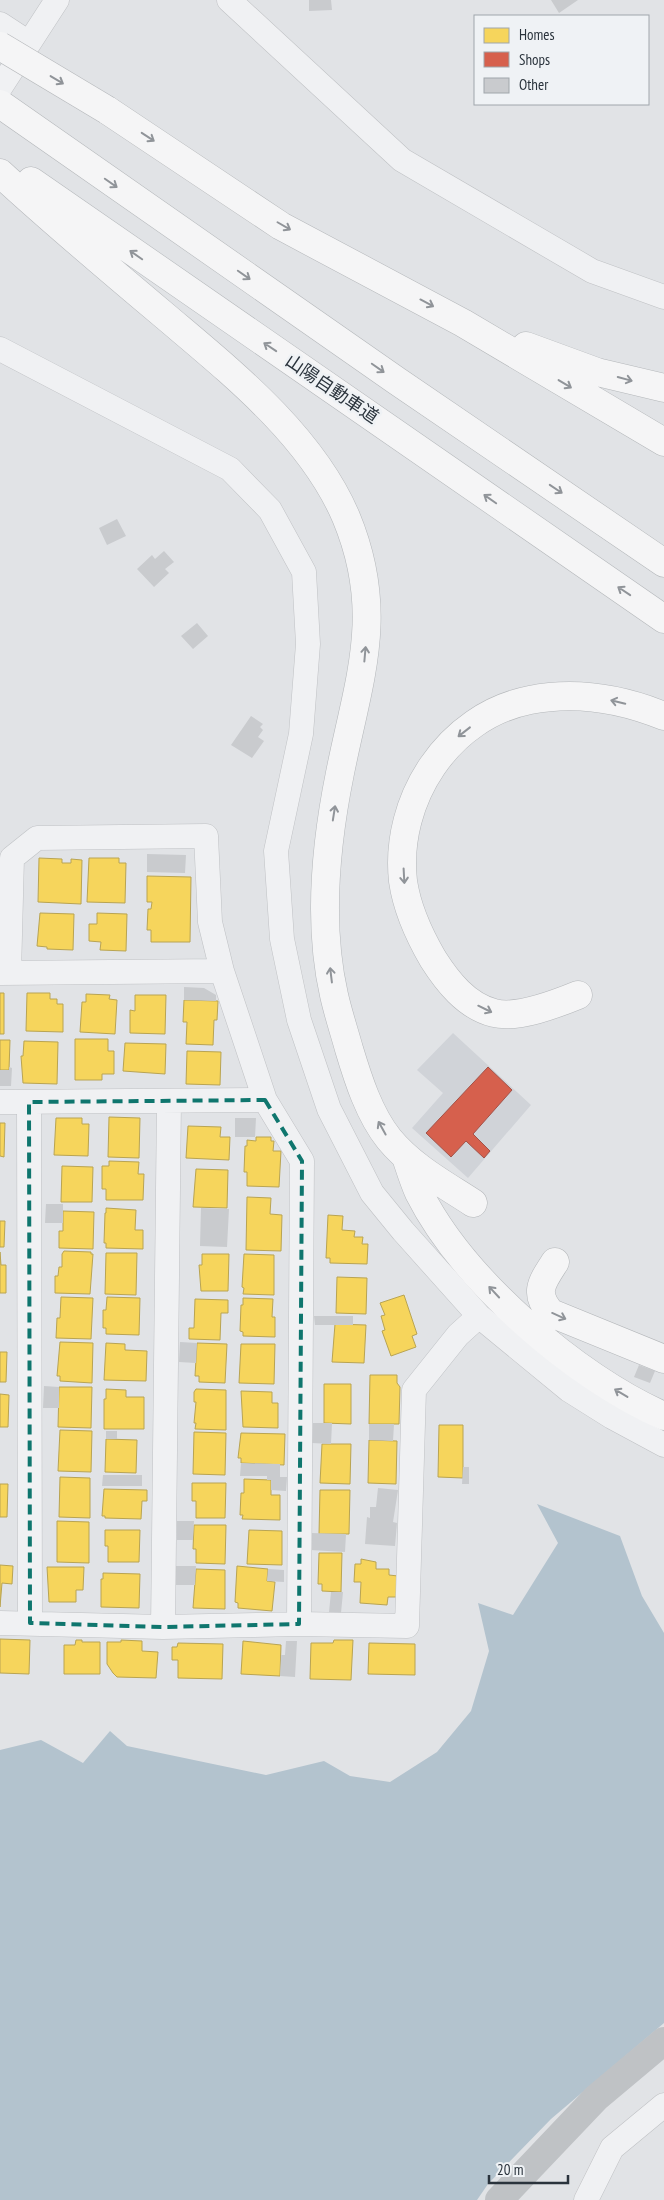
<svg xmlns="http://www.w3.org/2000/svg" width="664" height="2200" viewBox="0 0 664 2200" font-family="'PT Sans Narrow','Noto Sans JP',sans-serif">
  <style>
    .built { fill: #d0d3d8 }
    .water { fill: #b3c3ce }
    .homes { fill: #f6d55c; stroke: #b9a452 }
    .shops { fill: #d6604d; stroke: #a25248 }
    .building { fill: #c9cbce }
    .lines { fill: none; stroke-linecap: round; stroke-linejoin: round }
    .street-casing { stroke: #bfc1c4; stroke-width: 25 }
    .highway-casing { stroke: #b4b7ba; stroke-width: 29 }
    .street { stroke: #f0f1f3; stroke-width: 24 }
    .secondary { stroke: #bfc2c5; stroke-width: 28 }
    .highway { stroke: #f5f5f6; stroke-width: 28 }
    .highway-bridge-casing { stroke: #b4b7ba; stroke-width: 29; stroke-linecap: butt }
    .highway-bridge { stroke: #f5f5f6; stroke-width: 28 }
    .oneway { stroke: #909499 }
    .marked { fill: none; stroke: #0f766e; stroke-width: 4; stroke-dasharray: 10 6; stroke-linejoin: round }
    .labels { text-anchor: middle; stroke-width: 5; stroke-linejoin: round; paint-order: stroke }
    .street-label { font-size: 18px; fill: #2a333c; stroke: #eff2f5 }
  </style>
  <rect width="100%" height="100%" fill="#e1e3e6"/>
  <path class="built" d="M453,1033L531,1105L468,1178L412,1128L443,1093L417,1070Z"/>
  <path class="water" d="M537,1504L620,1536L642,1596L664,1633V2023L551,2119L488,2184L477,2200H0V1750L41,1740L83,1763L110,1731L127,1746L266,1775L324,1761L350,1776L390,1782L437,1752L471,1711L489,1651L478,1603L513,1615L558,1543Z"/>
  <path class="homes" d="M39,858L62,859V863H71V859L82,860L81,904L38,902Z
    M89,858H119V863H126L125,903L87,902Z
    M147,876L191,877L190,942H151V930H147L148,909H151L152,902H147Z
    M40,913L74,914L73,950L47,949V947L37,946Z
    M97,913L127,914L126,951L100,950L101,942L89,941V924H97Z
    M0,993H4V1034H0Z
    M27,993H50V999H57V1004H63V1032L26,1031Z
    M86,994L110,995L109,999L117,1000L115,1034L80,1032L82,1002H86Z
    M135,995H166L165,1034L130,1033V1010L135,1011Z
    M184,1000L218,1001L217,1020H214L213,1045L186,1044L187,1022H183Z
    M75,1039H108V1051H114V1074H102V1080H75Z
    M0,1040H10L9,1070H0Z
    M24,1041L58,1042L57,1084L23,1083L21,1056H23Z
    M125,1043L166,1044L165,1074L123,1071Z
    M187,1051L221,1052L220,1085L186,1084Z
    M109,1117L140,1118L139,1158L108,1157Z
    M56,1118H82V1124H89L88,1156L54,1155Z
    M0,1123H5L4,1157L0,1156Z
    M188,1126L221,1127L220,1137H230L229,1160L186,1158Z
    M256,1137H271V1141H274L273,1151H281L279,1187L247,1186V1172H244L245,1146H247V1140L256,1141Z
    M109,1161L139,1162L138,1174H144L143,1200H106V1189H102V1166H109Z
    M62,1166L93,1167L92,1202H61Z
    M196,1169L228,1170L227,1208L193,1207Z
    M247,1197L271,1198L270,1214L282,1215L281,1251L246,1250Z
    M106,1208L136,1210L135,1230H143V1249L106,1248V1243H104L105,1213H106Z
    M63,1211L94,1212L93,1249L59,1248V1231H63Z
    M328,1215L343,1216L342,1230L355,1231L354,1237H363L362,1244H368L367,1264L330,1263V1258H326Z
    M0,1221H5L4,1247H0Z
    M64,1251L91,1252V1254H93L90,1294L55,1293V1276H58L59,1267H62V1254Z
    M0,1252L1,1265H6V1293H0Z
    M106,1253H137L136,1295L105,1294Z
    M202,1254H229L228,1291H201L199,1265H202Z
    M244,1254L274,1255V1295L243,1294L244,1288L242,1287Z
    M337,1277L367,1278L366,1314L336,1313Z
    M404,1295L417,1334L412,1336L416,1347L391,1356L382,1331L385,1330L381,1316L385,1315L380,1303Z
    M61,1297L93,1298L91,1339L56,1338L57,1318H60Z
    M107,1297L140,1298L139,1335L106,1334V1328H103V1310H106Z
    M243,1298L273,1299L272,1317H275V1337L243,1336V1332L240,1331L241,1305H243Z
    M195,1299L228,1300V1313H221L220,1340L189,1339V1328H194Z
    M335,1324L366,1325L364,1363L332,1362Z
    M60,1342L93,1343L92,1383L60,1381V1376H57Z
    M106,1343L125,1344V1350L147,1351L146,1381L104,1380Z
    M197,1343L227,1344L225,1383L199,1382V1376H195Z
    M241,1344H275L274,1384L239,1383Z
    M0,1352H7L6,1382H0Z
    M370,1375H397V1383L400,1387L399,1424H369Z
    M324,1384H351V1424L324,1423Z
    M59,1387H92L91,1428L58,1427Z
    M106,1389L126,1390V1397H144V1429H104V1399H106Z
    M196,1389L226,1390V1430L195,1429L196,1423H194L196,1402H194V1392Z
    M241,1391L272,1392V1403H278V1428L243,1427Z
    M0,1394L9,1395L8,1427H0Z
    M439,1425H463V1478L438,1477Z
    M60,1430L92,1431L91,1472L58,1471Z
    M194,1432L226,1433L225,1475L193,1474Z
    M241,1433L285,1434L284,1465L241,1463V1458H238Z
    M106,1439L137,1440L136,1473L105,1472Z
    M369,1440L397,1441L396,1484L368,1483Z
    M322,1444H351L350,1484L320,1483Z
    M60,1477L90,1478V1518L59,1517Z
    M244,1479L271,1480V1495H280V1520L242,1519L243,1515H240L241,1493H244Z
    M192,1483H226L225,1518H196V1501H192Z
    M0,1484H8L7,1517H0Z
    M104,1489L147,1490V1501H142L141,1519L105,1518V1516H102Z
    M320,1490H350L349,1534H319Z
    M57,1521L89,1522V1563L57,1562Z
    M194,1525H226L225,1564L196,1563V1549H193Z
    M105,1530H140L139,1562H108V1546H105Z
    M249,1530L282,1531V1565L247,1564Z
    M319,1553H342L341,1592L322,1591V1584H318Z
    M361,1559L376,1562V1569H389V1575L398,1576L397,1597H388L387,1605L360,1603L361,1582H354L355,1564H361Z
    M0,1565L13,1566L12,1584L2,1583L0,1607Z
    M237,1566L268,1569L267,1581L275,1582L272,1611L238,1608V1603L235,1602Z
    M47,1567H84L83,1590H76V1602H49Z
    M196,1569L225,1570V1609L193,1608Z
    M103,1573L140,1574L139,1608L101,1607V1579H103Z
    M0,1639L30,1640L29,1674L0,1673Z
    M76,1640H82V1642H100V1674H64V1645H75Z
    M121,1640L142,1641V1651L158,1652L156,1678L117,1677L113,1673L107,1664V1642H121Z
    M334,1640H353L351,1680L310,1679L311,1643H333Z
    M243,1641L281,1645L280,1676L241,1674Z
    M178,1643L223,1644L222,1679L178,1678V1660H172V1647H177Z
    M369,1643L415,1644V1675L368,1674Z"/>
  <path class="shops" d="M488,1067L512,1090L473,1134L490,1151L484,1158L466,1141L451,1157L426,1133Z"/>
  <path class="building" d="M309,0H331L332,10L309,11Z
    M551,0H578L559,13Z
    M117,519L126,536L107,545L99,528Z
    M164,551L174,562L165,569L169,573L154,587L137,569L152,555L155,559Z
    M197,623L208,636L193,649L181,636Z
    M251,716L263,724L260,727L263,730L258,737L264,741L252,758L231,745Z
    M147,854L186,855L185,873L147,872Z
    M184,987L204,988L216,995V1001L184,1000Z
    M9,1067L12,1068L11,1086H0V1070H9Z
    M235,1118H256L255,1137H235Z
    M46,1204H63V1223H45Z
    M201,1208L229,1209L227,1247L200,1246Z
    M314,1316H353V1325H315Z
    M180,1342L197,1343L196,1363L179,1362Z
    M639,1365L655,1371L650,1383L634,1377Z
    M44,1386L59,1387V1408H43Z
    M313,1423H332L331,1444L312,1443Z
    M369,1424H394L393,1441L369,1440Z
    M106,1431H117V1439H106Z
    M241,1463L280,1464V1477H287L286,1491L271,1490V1480H267V1476H240Z
    M463,1467H469V1484H462Z
    M103,1475H142V1486H102Z
    M378,1488L398,1490L393,1522L397,1523L395,1546L365,1544L367,1517L370,1518V1507H376Z
    M177,1521H194L193,1540H177Z
    M311,1533L346,1534L345,1552L310,1550Z
    M176,1566H196L195,1585H175Z
    M268,1569L284,1570V1582L267,1581Z
    M331,1592H343L341,1613L329,1612Z
    M286,1641H297L295,1677L280,1676L281,1655H285Z"/>
  <g class="lines">
    <defs>
      <path id="street" d="M229,0L402,160L592,271L664,297
        M0,24L29,43
        M0,88L57,0
        M0,349L230,469L270,510L304,572L308,644L301,734L276,851L282,939L299,1020L329,1109L372,1193L403,1231L479,1316L569,1390L612,1417L664,1445
        M0,973L222,971L265,1100
        M9,973L12,858L37,838L206,836L210,922L222,971
        M0,1102L265,1100L302,1161L299,1624
        M29,1102L30,1623
        M0,1623L163,1627L299,1624L407,1626L414,1390L458,1335L479,1316
        M163,1627L169,1101
        M586,2200L612,2148L664,2105"/>
      <path id="highway" d="M0,104L397,381L664,563
        M107,110L281,226L463,323L664,442
        M0,173C53,222 109,269 165,316C231,372 311,435 346,517C386,613 359,678 340,773C326,842 318,925 334,995C338,1013 344,1031 349,1049C358,1079 369,1114 389,1139C412,1167 444,1184 473,1203
        M31,181L664,619
        M526,346L597,372L664,388
        M578,995C556,1004 517,1019 494,1013C466,1006 447,981 433,959C419,935 407,909 403,881C394,800 448,716 530,700C575,691 622,699 664,716
        M406,1157C410,1169 414,1182 419,1193C463,1280 575,1377 664,1416
        M555,1262C542,1282 533,1293 551,1313L664,1359"/>
    </defs>
    <use href="#street" class="street-casing"/>
    <use href="#highway" class="highway-casing"/>
    <use href="#street" class="street"/>
    <path class="secondary" d="M499,2200L596,2098L664,2041"/>
    <use href="#highway" class="highway"/>
    <defs>
      <path id="highway-bridge" d="M0,46L107,110"/>
    </defs>
    <use href="#highway-bridge" class="highway-bridge-casing"/>
    <use href="#highway-bridge" class="highway-bridge"/>
  </g>
  <defs><path id="oneway-shaft" d="M-6 0H5M1.5-3L5.5 0L1.5 3" fill="none" stroke-width="1.6" stroke-linecap="round" stroke-linejoin="round" transform="scale(1.25)"/></defs>
  <g class="oneway">
    <use href="#oneway-shaft" transform="translate(57 80) rotate(31)"/>
    <use href="#oneway-shaft" transform="translate(148 137) rotate(33)"/>
    <use href="#oneway-shaft" transform="translate(111 183) rotate(35)"/>
    <use href="#oneway-shaft" transform="translate(284 226) rotate(30)"/>
    <use href="#oneway-shaft" transform="translate(136 255) rotate(-145)"/>
    <use href="#oneway-shaft" transform="translate(244 275) rotate(35)"/>
    <use href="#oneway-shaft" transform="translate(427 303) rotate(28)"/>
    <use href="#oneway-shaft" transform="translate(270 347) rotate(-146)"/>
    <use href="#oneway-shaft" transform="translate(378 368) rotate(35)"/>
    <use href="#oneway-shaft" transform="translate(625 379) rotate(15)"/>
    <use href="#oneway-shaft" transform="translate(565 384) rotate(31)"/>
    <use href="#oneway-shaft" transform="translate(556 489) rotate(34)"/>
    <use href="#oneway-shaft" transform="translate(490 499) rotate(-145)"/>
    <use href="#oneway-shaft" transform="translate(624 591) rotate(-146)"/>
    <use href="#oneway-shaft" transform="translate(365 654) rotate(-85)"/>
    <use href="#oneway-shaft" transform="translate(618 702) rotate(-166)"/>
    <use href="#oneway-shaft" transform="translate(464 732) rotate(142)"/>
    <use href="#oneway-shaft" transform="translate(334 813) rotate(-81)"/>
    <use href="#oneway-shaft" transform="translate(404 876) rotate(87)"/>
    <use href="#oneway-shaft" transform="translate(331 975) rotate(-97)"/>
    <use href="#oneway-shaft" transform="translate(485 1009) rotate(26)"/>
    <use href="#oneway-shaft" transform="translate(382 1128) rotate(-119)"/>
    <use href="#oneway-shaft" transform="translate(494 1292) rotate(-133)"/>
    <use href="#oneway-shaft" transform="translate(559 1316) rotate(24)"/>
    <use href="#oneway-shaft" transform="translate(621 1393) rotate(-149)"/>
  </g>
  <path class="marked" d="M265,1100L302,1161L299,1624L163,1627L30,1623L29,1102Z"/>
  <g class="labels">
    <g class="street-label">
      <text transform="translate(332 389) rotate(34)" y="6">山陽自動車道</text>
    </g>
  </g>
  <rect x="474" y="15" width="175" height="90" fill="#eff2f5" stroke="#a0a6ab"/>
  <rect x="484" y="28" width="25" height="15" fill="#f6d55c" stroke="#a0a6ab"/>
  <text x="519" y="40" font-size="15" fill="#2a333c">Homes</text>
  <rect x="484" y="52" width="25" height="15" fill="#d6604d" stroke="#a0a6ab"/>
  <text x="519" y="65" font-size="15" fill="#2a333c">Shops</text>
  <rect x="484" y="78" width="25" height="15" fill="#c9cbce" stroke="#a0a6ab"/>
  <text x="519" y="90" font-size="15" fill="#2a333c">Other</text>
  <path d="M489 2175v8h79v-8" fill="none" stroke="#2a333c" stroke-width="2.5"/>
  <text x="497" y="2175" font-size="15" fill="#2a333c" stroke="#eff2f5" stroke-width="4" paint-order="stroke">20 m</text>
</svg>
